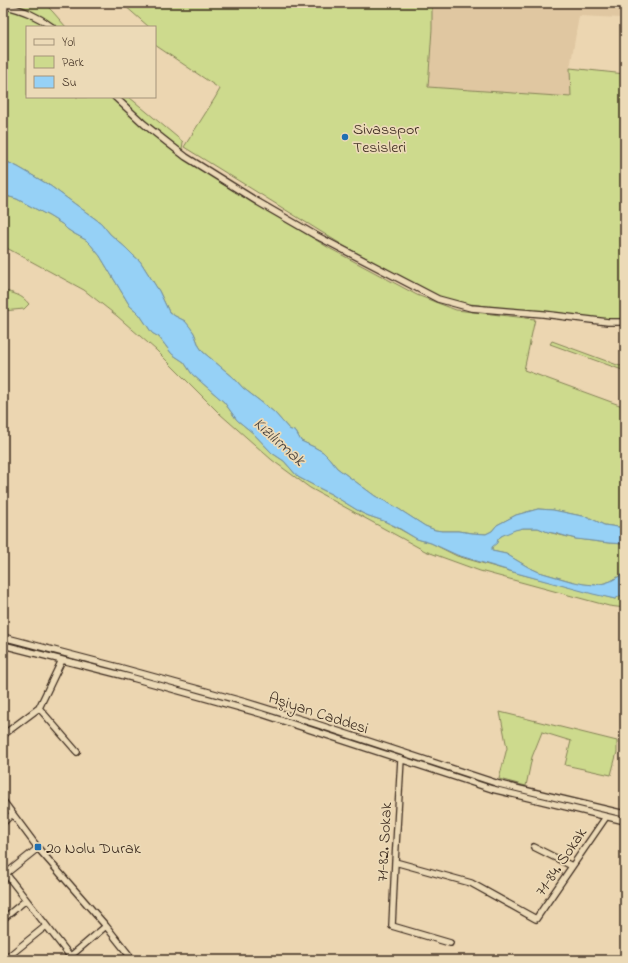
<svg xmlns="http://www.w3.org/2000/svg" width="628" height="963" viewBox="0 0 628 963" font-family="'Indie Flower',sans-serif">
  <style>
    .built { fill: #e0c7a1 }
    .green { fill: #cdda8d; stroke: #848256 }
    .water { fill: #96d1f6; stroke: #728ea0 }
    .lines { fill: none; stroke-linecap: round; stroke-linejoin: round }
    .minor-casing { stroke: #3b2a1e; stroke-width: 8 }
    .minor { stroke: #ecdab7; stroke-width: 5.5 }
    .poi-dot { fill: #1f6fb2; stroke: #ecdab7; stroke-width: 1.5 }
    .labels { text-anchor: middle; stroke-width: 3.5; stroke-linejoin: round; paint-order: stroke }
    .poi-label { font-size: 16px; fill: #3b2a1e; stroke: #ecdab7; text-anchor: start }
    .street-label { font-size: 16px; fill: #3b2a1e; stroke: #ecdab7 }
    .water-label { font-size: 17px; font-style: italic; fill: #49433e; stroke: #ecdab7 }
  </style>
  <rect width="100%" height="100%" fill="#ecd6b1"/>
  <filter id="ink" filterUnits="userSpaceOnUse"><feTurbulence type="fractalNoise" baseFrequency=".025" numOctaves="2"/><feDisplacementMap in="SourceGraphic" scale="8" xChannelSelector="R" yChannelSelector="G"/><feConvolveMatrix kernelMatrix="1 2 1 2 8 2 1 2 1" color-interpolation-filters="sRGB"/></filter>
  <g filter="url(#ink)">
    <path class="built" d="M432,3H619L621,18L579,16L570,68L572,97L428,87L432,29Z"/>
    <path class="green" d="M3,3H44L53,12L66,27H27V97H129L183,142L181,156L329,248L417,295L456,310L535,319L524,370L625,407V528L604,525L588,517L577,515L553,510L538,509L516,515L497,525L492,531L486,534L472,533L458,531H442L435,530L425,526L394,506L375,496L337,468L328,457L323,452L314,447L301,441L296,432L289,429L274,412L243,388L233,377L203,352L199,346L194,333L185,321L175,316L169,312L159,291L140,261L134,256L126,248L110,234L101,223L49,185L18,167L3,160Z
      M140,3H432V29L428,87L571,97L570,68L625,74V319L609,320L461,303L437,296L344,246L184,147L215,98L220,89L155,45V27H149L124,5Z
      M3,195L17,199L49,216L62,224L67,229L73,233L86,240L91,245L100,256L130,306L135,310L140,315L152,333L159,337L172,354L184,362L192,374L224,402L237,420L253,433L272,453L284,461L298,477L317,487L331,494L362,513L369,516L384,521L396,527L417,539L431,543L457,556L520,574L615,599L625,593V608L609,606L480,571L425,551L310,488L272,460L220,414L156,350L117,316L84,290L3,246Z
      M3,290C14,294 21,294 29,304L24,309L3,311Z
      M552,341L620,366L625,364V371L550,344Z
      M523,528H538L548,532L576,539L609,543L625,544V573L611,581L605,583L595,585L581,584L539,572L528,567L506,554L492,551V547C495,544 497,540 500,537C506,532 515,529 523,528Z
      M500,712L617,741V752L611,775L565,765L571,741L542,732L532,757L526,786L499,779L507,748Z"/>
    <path class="water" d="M3,160L18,167L49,185L101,223L110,234L126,248L134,256L140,261L159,291L169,312L175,316L185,321L190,327L194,333L199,346L203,352L233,377L243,388L274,412L289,429L296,432L301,441L314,447L323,452L328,457L337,468L375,496L394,506L425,526L435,530L442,531H458L472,533L486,534L492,531L497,525L516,515L538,509L553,510L577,515L588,517L604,525L625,528V544L609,543L576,539L558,534L548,532L538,528H523L515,530L501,536L498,539L497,543L492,547V551L506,554L528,567L539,572L570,581L584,584L595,585L605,583L611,581L625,573V593L615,599L593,594L520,574L457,555L431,543L417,539L397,527L384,521L369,516L362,513L331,494L317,487L298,477L284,461L272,453L253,433L237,420L224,402L192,374L184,362L172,354L159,337L152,333L140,315L135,310L130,306L100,256L91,245L86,240L73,233L67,229L62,224L49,216L17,199L3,195Z"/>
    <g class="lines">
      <defs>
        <path id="minor" d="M3,5C23,10 36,15 52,27
          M115,97L144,124L168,143L186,157L258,202L315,235L438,299L471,308L543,314L608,322H625
          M3,637L118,667L245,702L313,723L499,784L625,814
          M3,645L133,678L262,714L492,789L625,821
          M39,708L77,752
          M3,735L39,708L62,660
          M401,759L395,862L392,926L450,943
          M3,801L38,848L106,926L133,960
          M3,823L12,814
          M534,847L572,866
          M395,862L471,883L536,919L606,817
          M3,870L70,956
          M3,876L38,848
          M3,919L26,900
          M4,960L46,926
          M66,960L106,926"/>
      </defs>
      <use href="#minor" class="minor-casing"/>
      <use href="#minor" class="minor"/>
    </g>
  </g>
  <g class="poi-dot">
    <circle cx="345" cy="137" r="4"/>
    <rect x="34" y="843" width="8" height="8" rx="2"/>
  </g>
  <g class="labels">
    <g class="poi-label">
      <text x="353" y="134">Sivasspor<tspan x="353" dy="18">Tesisleri</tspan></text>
      <text x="46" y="853">20 Nolu Durak</text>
    </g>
    <g class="street-label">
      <text transform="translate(319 712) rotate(18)" y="6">Aşiyan Caddesi</text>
      <text transform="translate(383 842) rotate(-87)" y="6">71-82. Sokak</text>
      <text transform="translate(560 861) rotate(-56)" y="6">71-84. Sokak</text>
    </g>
    <g class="water-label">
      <text transform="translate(280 441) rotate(42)" y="6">Kızılırmak</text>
    </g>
  </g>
  <rect width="628" height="963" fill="none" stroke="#ecdab7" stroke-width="16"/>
  <rect x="8" y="8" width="612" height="947" fill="none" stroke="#3b2a1e" stroke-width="1.5" filter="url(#ink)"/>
  <rect x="26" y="26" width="130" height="72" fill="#ecdab7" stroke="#a5947a"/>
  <rect x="34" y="39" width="20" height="6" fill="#ecdab7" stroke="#a5947a"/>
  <text x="62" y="46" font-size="12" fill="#3b2a1e">Yol</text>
  <rect x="34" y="56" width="20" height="12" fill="#cdda8d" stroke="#a5947a"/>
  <text x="62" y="66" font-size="12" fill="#3b2a1e">Park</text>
  <rect x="34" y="76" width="20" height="12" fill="#96d1f6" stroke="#a5947a"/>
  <text x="62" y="86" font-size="12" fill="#3b2a1e">Su</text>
</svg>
